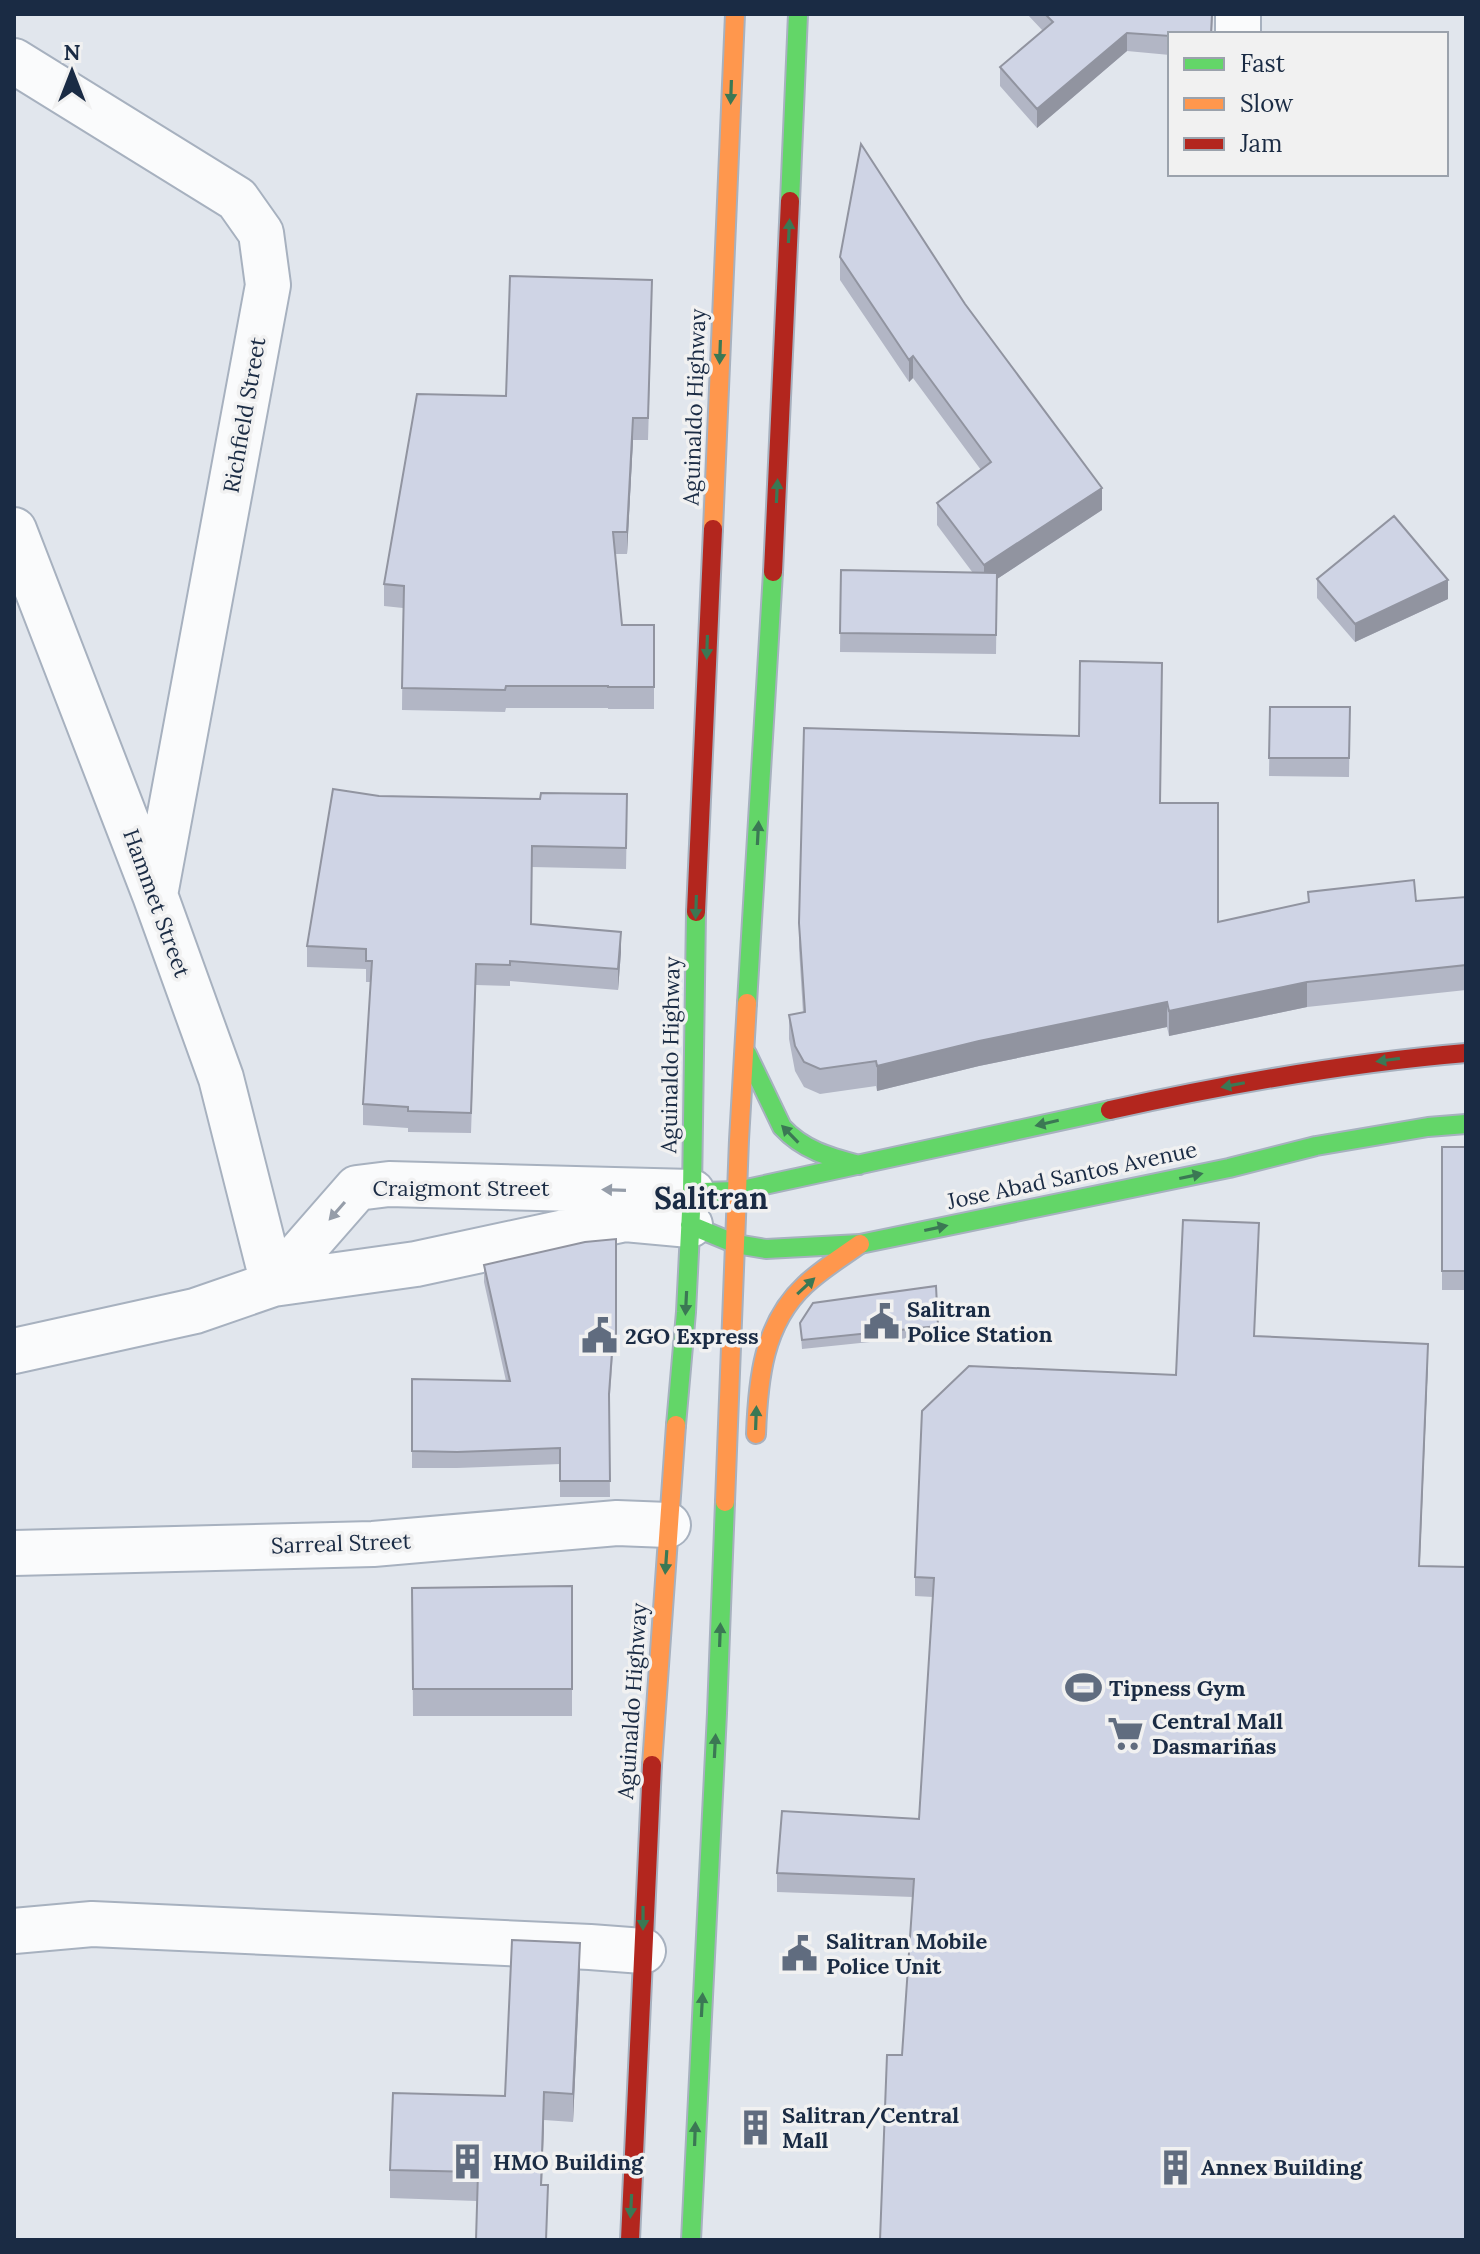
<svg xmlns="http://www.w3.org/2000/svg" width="1480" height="2254" viewBox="0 0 1480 2254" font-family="Lora,serif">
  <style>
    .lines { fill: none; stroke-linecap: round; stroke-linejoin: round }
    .street-casing { stroke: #a7b1bf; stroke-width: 48 }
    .fast-casing { stroke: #a7b1bf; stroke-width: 22 }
    .slow-casing { stroke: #a7b1bf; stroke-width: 22 }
    .jam-casing { stroke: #a7b1bf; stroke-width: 22 }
    .street { stroke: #fafbfc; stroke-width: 44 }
    .fast { stroke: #63d668; stroke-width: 18 }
    .slow { stroke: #ff974d; stroke-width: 18 }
    .jam { stroke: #b3261e; stroke-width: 18 }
    .wall { fill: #b2b6c5 }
    .shaded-wall { fill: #9194a0 }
    .building { fill: #cfd4e5; stroke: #9194a0; stroke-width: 2 }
    .oneway { fill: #3b7854 }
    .oneway2 { fill: #959da9 }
    .labels { text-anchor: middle; stroke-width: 7; stroke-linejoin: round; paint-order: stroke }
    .street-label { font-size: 22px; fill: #1a2b44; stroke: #f1f1f1 }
    .poi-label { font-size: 22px; font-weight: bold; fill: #1a2b44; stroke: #f1f1f1; text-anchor: start }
    .district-label { font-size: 30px; font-weight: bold; fill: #1a2b44; stroke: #f1f1f1 }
  </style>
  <rect width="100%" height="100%" fill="#e1e6ed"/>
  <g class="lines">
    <defs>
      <path id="street" d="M1238,34V14
        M14,61L237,199L261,233L268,285L155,895
        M14,530L155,895L221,1078L273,1284
        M273,1284L357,1188L389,1184L692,1192
        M14,1351L195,1311L273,1284L416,1264L625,1219L690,1225
        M14,1553L373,1544L617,1523L668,1525
        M14,1931L92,1924L590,1947L643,1951"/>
      <path id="fast" d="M790,201L798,14
        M747,1003L773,572
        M747,1054L782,1127C803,1150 829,1157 859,1165
        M702,1192L737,1191L1110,1110
        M690,1225L736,1244L766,1249L860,1244L1229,1168L1316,1146L1428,1127L1466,1124
        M676,1425L686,1312L692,1192L696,912
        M691,2240L717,1713L725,1502"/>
      <path id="slow" d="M713,529L735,14
        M756,1434C758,1380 763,1324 805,1285C822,1269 842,1257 860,1244
        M725,1502L739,1140L747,1003
        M652,1765L676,1425"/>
      <path id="jam" d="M773,572L790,201
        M696,912L713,529
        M1110,1110C1228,1084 1346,1063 1466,1053
        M630,2240L652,1765"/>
    </defs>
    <use href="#street" class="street-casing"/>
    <use href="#fast" class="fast-casing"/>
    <use href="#slow" class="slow-casing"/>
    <use href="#jam" class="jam-casing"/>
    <use href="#street" class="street"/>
    <use href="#fast" class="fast"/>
    <use href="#slow" class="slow"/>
    <use href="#jam" class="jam"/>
  </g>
  <path class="wall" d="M1027,14H1213L1212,34H1170V55L1127,51L1037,128L1000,86V67L1043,31Z
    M840,257L965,304L1102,510L997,579L996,654L840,652L841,570L973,573L937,525V503L981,470L913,378L909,382L840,280Z
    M652,302L648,440H633L627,554H615L622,625H654V709H608V708H506L505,712L402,710L403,608L384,606V584L506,396Z
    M1317,579L1448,599L1355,642L1317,598Z
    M1270,707H1350L1349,777L1269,776Z
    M379,796L627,815L626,869L532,867L531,924L621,952L618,990L510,981V986L476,985L471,1133L408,1132V1128L363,1125V1104L371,982H366V969L307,967V946Z
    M1160,803L1218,922L1308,902V892L1416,901L1466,897V990L1307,1007L1169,1036L1167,1027L979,1066L877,1091L876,1086L820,1094L804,1087L795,1071L789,1039V1015L803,1013L799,948V923Z
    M1442,1147H1466V1290H1442Z
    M616,1239V1354H613L609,1408L610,1497H560V1464L457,1468H412V1379L506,1381L484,1282V1265Z
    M1259,1241L1254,1336L1428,1362L1419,1566L902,2055L913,1897L777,1892V1873L919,1819L933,1597L915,1596V1577L1176,1375Z
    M800,1323L938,1326V1335L802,1349Z
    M572,1586V1716H413L412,1588Z
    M580,1972L573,2122L544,2120L542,2185L548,2213L477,2201L390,2198V2170L505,2096Z"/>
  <path class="shaded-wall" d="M1127,33V51L1037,128V109Z
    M913,356V378L909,382V360Z
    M633,418V440L627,554V532Z
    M1102,488V510L997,579L996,654L997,579L984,587V565Z
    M1448,580V599L1355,642V624Z
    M621,932V952L618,990V969Z
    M1307,982V1007L1169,1036V1011Z
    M1167,1002V1027L979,1066L877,1091V1066L979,1041Z
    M1428,1344V1362L1419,1584V1566Z
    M580,1943V1972L573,2122V2094Z
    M544,2092V2120L541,2213V2185Z"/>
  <path class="building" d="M1045,14H1212L1211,34H1170V36L1127,33L1037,109L1000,67L1053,22Z
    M861,144L965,304L1102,488L984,565L937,503L991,462L913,356L909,360L840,257Z
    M510,276L652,280L648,418H633L627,532H613L622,625H654V687H608V686H506L505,690L402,688L404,586L384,584L417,394L506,396Z
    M1394,516L1448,580L1355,624L1317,579Z
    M841,570L997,573L996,635L840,633Z
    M1080,661L1162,663L1160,803H1218V922L1309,902L1308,892L1414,880L1416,901L1466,897V965L1307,982L1169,1011L1167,1002L979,1041L877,1066L876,1061L820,1069L804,1062L795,1046L789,1015L805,1012L799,923L804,728L1079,736Z
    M1270,707H1350L1349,758H1269Z
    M333,789L379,796L540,799L541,793L627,794L626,848L532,846L531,924L621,932L618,969L510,961V965L476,964L471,1113L408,1111V1107L363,1104L372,961H366V949L307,946Z
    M1442,1147H1466V1271H1442Z
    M1183,1220L1259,1223L1254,1336L1428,1344L1419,1566L1466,1567V2240H880L887,2055H902L914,1879L777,1873L782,1811L919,1819L934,1578L915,1577L922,1411L969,1366L1176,1375Z
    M616,1239V1338H613L609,1394L610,1481H560V1448L457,1452L412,1451V1379L510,1381L484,1265L585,1242Z
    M936,1286L938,1326L802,1340L800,1323L813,1303Z
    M572,1586V1689H413L412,1588Z
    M512,1940L580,1943L573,2094L544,2092L541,2185H548L546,2240H476L478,2172L390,2170L393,2093L505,2096Z"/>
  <defs><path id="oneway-solid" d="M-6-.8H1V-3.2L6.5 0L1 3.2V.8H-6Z" transform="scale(2)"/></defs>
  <g class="oneway">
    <use href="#oneway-solid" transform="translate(731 92) rotate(92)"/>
    <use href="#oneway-solid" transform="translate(789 231) rotate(-87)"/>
    <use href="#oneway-solid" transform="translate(720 352) rotate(92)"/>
    <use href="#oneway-solid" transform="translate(777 491) rotate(-87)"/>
    <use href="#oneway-solid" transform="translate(707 647) rotate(92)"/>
    <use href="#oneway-solid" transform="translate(758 833) rotate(-87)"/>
    <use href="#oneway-solid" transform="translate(696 907) rotate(92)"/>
    <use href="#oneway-solid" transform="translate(1388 1060) rotate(172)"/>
    <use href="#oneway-solid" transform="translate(1233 1085) rotate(169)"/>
    <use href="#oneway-solid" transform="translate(1047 1123) rotate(167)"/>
    <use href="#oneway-solid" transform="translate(790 1134) rotate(-134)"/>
    <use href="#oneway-solid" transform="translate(1191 1176) rotate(-12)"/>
    <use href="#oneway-solid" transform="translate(936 1228) rotate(-12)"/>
    <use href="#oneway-solid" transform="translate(806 1286) rotate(-43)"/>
    <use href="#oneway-solid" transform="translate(686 1303) rotate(93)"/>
    <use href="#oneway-solid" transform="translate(756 1418) rotate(-88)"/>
    <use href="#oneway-solid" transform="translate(666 1562) rotate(94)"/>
    <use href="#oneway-solid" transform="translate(720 1635) rotate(-88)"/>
    <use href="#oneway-solid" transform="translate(715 1746) rotate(-87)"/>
    <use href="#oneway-solid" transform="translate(643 1918) rotate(90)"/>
    <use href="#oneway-solid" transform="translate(702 2005) rotate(-87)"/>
    <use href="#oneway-solid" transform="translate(695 2134) rotate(-88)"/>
    <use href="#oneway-solid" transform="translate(631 2206) rotate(93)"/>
  </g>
  <g class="oneway2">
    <use href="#oneway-solid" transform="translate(614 1190) rotate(-178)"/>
    <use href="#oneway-solid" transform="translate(337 1211) rotate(131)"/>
  </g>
  <defs>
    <symbol id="civic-bare" viewBox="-9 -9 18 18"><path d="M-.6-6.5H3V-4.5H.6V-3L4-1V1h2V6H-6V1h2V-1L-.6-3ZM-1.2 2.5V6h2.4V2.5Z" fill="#606c7f" stroke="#f1f1f1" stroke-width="2.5" paint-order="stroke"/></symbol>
    <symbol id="stadium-bare" viewBox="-9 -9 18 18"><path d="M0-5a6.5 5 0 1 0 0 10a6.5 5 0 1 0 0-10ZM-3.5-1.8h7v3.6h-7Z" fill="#606c7f" stroke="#f1f1f1" stroke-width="2.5" paint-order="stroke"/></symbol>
    <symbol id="supermarket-bare" viewBox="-9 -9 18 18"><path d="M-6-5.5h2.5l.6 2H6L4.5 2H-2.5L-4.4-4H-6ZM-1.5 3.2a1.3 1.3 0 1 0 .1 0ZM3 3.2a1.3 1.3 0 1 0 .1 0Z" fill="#606c7f" stroke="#f1f1f1" stroke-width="2.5" paint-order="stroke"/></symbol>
    <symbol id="building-bare" viewBox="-9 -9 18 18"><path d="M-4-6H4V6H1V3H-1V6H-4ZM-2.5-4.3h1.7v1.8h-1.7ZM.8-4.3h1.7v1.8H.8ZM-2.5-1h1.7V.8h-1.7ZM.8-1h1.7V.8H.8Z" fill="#606c7f" stroke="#f1f1f1" stroke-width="2.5" paint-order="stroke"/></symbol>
  </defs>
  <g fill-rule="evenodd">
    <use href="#civic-bare" x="856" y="1296" width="51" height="51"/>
    <use href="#civic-bare" x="574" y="1310" width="51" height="51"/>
    <use href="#stadium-bare" x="1058" y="1662" width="51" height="51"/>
    <use href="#supermarket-bare" x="1100" y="1708" width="51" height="51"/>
    <use href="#civic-bare" x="774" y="1928" width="51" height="51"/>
    <use href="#building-bare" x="730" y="2102" width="51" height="51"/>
    <use href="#building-bare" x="442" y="2136" width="51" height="51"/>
    <use href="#building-bare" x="1150" y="2142" width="51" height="51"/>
  </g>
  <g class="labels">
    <g class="street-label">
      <text transform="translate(694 407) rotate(-88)" y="8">Aguinaldo Highway</text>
      <text transform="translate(244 415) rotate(-80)" y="8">Richfield Street</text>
      <text transform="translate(157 903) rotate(70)" y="8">Hammet Street</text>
      <text transform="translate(670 1055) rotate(-89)" y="8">Aguinaldo Highway</text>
      <text transform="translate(1072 1175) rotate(-12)" y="8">Jose Abad Santos Avenue</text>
      <text x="461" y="1196">Craigmont Street</text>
      <text transform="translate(341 1543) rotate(-2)" y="8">Sarreal Street</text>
      <text transform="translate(632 1701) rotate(-86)" y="8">Aguinaldo Highway</text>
    </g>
    <g class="poi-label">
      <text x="907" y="1317">Salitran<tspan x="907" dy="25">Police Station</tspan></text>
      <text x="625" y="1344">2GO Express</text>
      <text x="1109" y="1696">Tipness Gym</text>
      <text x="1152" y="1729">Central Mall<tspan x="1152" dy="25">Dasmariñas</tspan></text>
      <text x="826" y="1949">Salitran Mobile<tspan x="826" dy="25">Police Unit</tspan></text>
      <text x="782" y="2123">Salitran/Central<tspan x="782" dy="25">Mall</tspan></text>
      <text x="493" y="2170">HMO Building</text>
      <text x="1201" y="2175">Annex Building</text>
    </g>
    <g class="district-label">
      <text x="711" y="1209">Salitran</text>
    </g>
  </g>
  <rect width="1480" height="2254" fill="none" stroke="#1a2b44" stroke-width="32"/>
  <rect x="1168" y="32" width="280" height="144" fill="#f1f1f1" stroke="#9ba2ac" stroke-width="2"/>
  <rect x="1184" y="58" width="40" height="12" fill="#63d668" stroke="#9ba2ac" stroke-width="2"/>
  <text x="1240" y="72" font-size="24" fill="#1a2b44">Fast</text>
  <rect x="1184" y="98" width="40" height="12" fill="#ff974d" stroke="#9ba2ac" stroke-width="2"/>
  <text x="1240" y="112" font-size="24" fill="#1a2b44">Slow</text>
  <rect x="1184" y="138" width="40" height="12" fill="#b3261e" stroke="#9ba2ac" stroke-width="2"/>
  <text x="1240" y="152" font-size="24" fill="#1a2b44">Jam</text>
  <g transform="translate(72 72)" stroke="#f1f1f1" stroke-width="6" paint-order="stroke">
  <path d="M0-6L14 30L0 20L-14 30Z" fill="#1a2b44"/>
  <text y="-12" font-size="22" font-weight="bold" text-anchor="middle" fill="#1a2b44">N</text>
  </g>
</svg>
